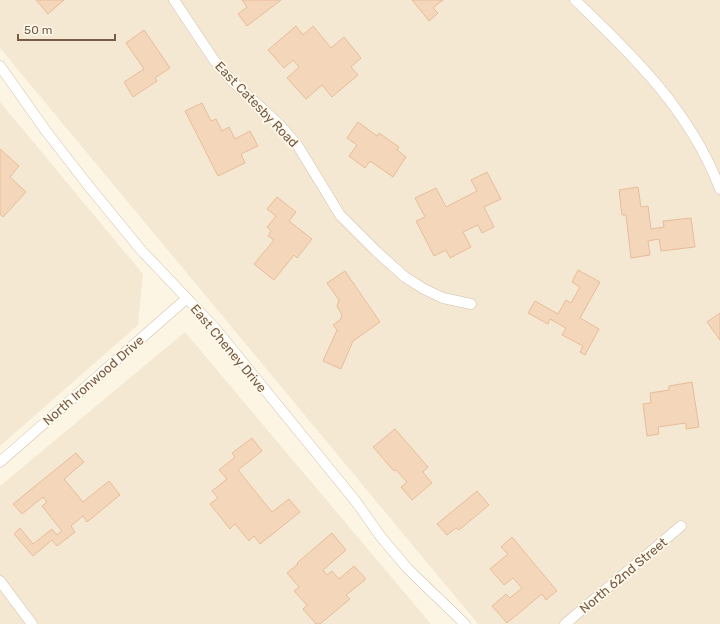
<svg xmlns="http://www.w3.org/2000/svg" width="720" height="624" viewBox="0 0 720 624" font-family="Rubik,sans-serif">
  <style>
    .residential { fill: #f5e8d2 }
    .building { fill: #f4d6ba; stroke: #e7bd9a }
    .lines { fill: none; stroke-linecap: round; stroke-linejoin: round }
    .street-casing { stroke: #d1c0ac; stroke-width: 11 }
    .street { stroke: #fff; stroke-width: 10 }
    .labels { text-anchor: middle; stroke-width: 3.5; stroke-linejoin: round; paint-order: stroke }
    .street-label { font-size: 13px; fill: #775c48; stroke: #fff9eb }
  </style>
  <rect width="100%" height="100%" fill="#fdf5e4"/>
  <path class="residential" d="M0,0H720V624H478L0,48Z
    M0,102L143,274L138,325L0,446Z
    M185,332L431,624H0V486Z"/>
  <path class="building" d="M36,0H64L48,14Z
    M242,0H281L247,26L238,14L247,7Z
    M412,0H443L433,8L438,13L429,21Z
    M296,26L303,35L313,26L331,48L344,37L361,58L351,67L358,75L332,97L322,85L306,99L287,78L299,67L293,60L284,68L268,50Z
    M144,30L170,68L155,78L157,81L133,97L124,82L144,69L126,43Z
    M202,103L211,121L216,119L222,131L229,127L235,139L250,131L258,146L241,154L245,163L218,176L185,111Z
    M358,122L377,136L379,133L399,147L397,150L406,157L393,177L370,161L365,168L349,156L357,145L347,138Z
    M0,149L19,166L10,177L26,192L3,217L0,214Z
    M487,172L501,199L484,207L494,227L482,233L478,225L463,232L471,247L450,258L446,250L434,256L416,221L425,217L415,198L436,188L446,207L477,191L471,180Z
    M638,187L641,207L648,206L651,229L664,227L663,221L691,218L695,247L661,251L659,239L648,241L650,255L631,258L626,215H622L619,190Z
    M277,197L296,212L289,221L312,239L297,258L294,255L274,280L254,264L274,240L268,236L271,231L267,227L276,216L267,209Z
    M578,270L600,282L580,318L599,329L585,355L580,352L583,346L562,335L566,328L550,319L548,324L528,313L535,301L558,314L566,300L571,303L580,287L572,282Z
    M345,271L380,322L353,341L341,369L323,361L337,330L333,325L340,320L342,315L337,306L339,300L327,283Z
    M720,313V340L707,322Z
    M692,382L699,427L686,429V423L658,427L659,434L647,436L643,404L651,403L650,393L669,390V386Z
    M395,429L428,467L423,472L432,483L412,500L401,487L407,482L396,470L394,471L373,447Z
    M252,438L262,451L238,470L272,512L289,499L300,512L260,544L254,536L249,541L235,524L230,529L210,504L218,498L212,491L227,479L219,470L235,457L232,453Z
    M76,453L84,462L64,479L83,502L109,481L120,495L87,522L83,516L71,526L75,532L57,546L52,540L33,556L14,534L20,528L33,544L52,529L57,535L62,531L42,506L47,502L43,497L22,514L13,504Z
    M477,491L489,505L459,530L456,528L447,535L437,524Z
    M332,533L346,550L323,570L327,575L332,571L339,579L354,566L366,579L346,595L350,599L320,624H316L303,609L307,605L294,591L299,587L287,573L298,564L297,563Z
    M512,537L557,591L546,600L542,594L507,623L492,606L506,594L510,598L522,588L513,578L504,585L490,569L508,554L501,547Z"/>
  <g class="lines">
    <defs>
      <path id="street" d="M174,0L214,60L230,79L280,125L298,146L340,215L377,252L405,277L424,289L443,298L471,304
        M575,0C633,55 691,112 720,189
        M0,66L46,131L87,184L141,250L214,327L357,503L381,537L408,569L465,624
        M0,462L186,299
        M0,581L32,624
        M565,624L681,526"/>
    </defs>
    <use href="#street" class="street-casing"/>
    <use href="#street" class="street"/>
  </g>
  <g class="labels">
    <g class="street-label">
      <text transform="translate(257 104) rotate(46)" y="5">East Catesby Road</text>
      <text transform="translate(229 348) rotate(50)" y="5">East Cheney Drive</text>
      <text transform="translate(93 380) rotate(-41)" y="5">North Ironwood Drive</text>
      <text transform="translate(623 575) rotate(-40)" y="5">North 62nd Street</text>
    </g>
  </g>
  <path d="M18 34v6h97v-6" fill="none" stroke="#775c48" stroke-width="2"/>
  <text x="24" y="34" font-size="12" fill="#775c48" stroke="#fff9eb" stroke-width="3" paint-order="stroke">50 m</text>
</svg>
